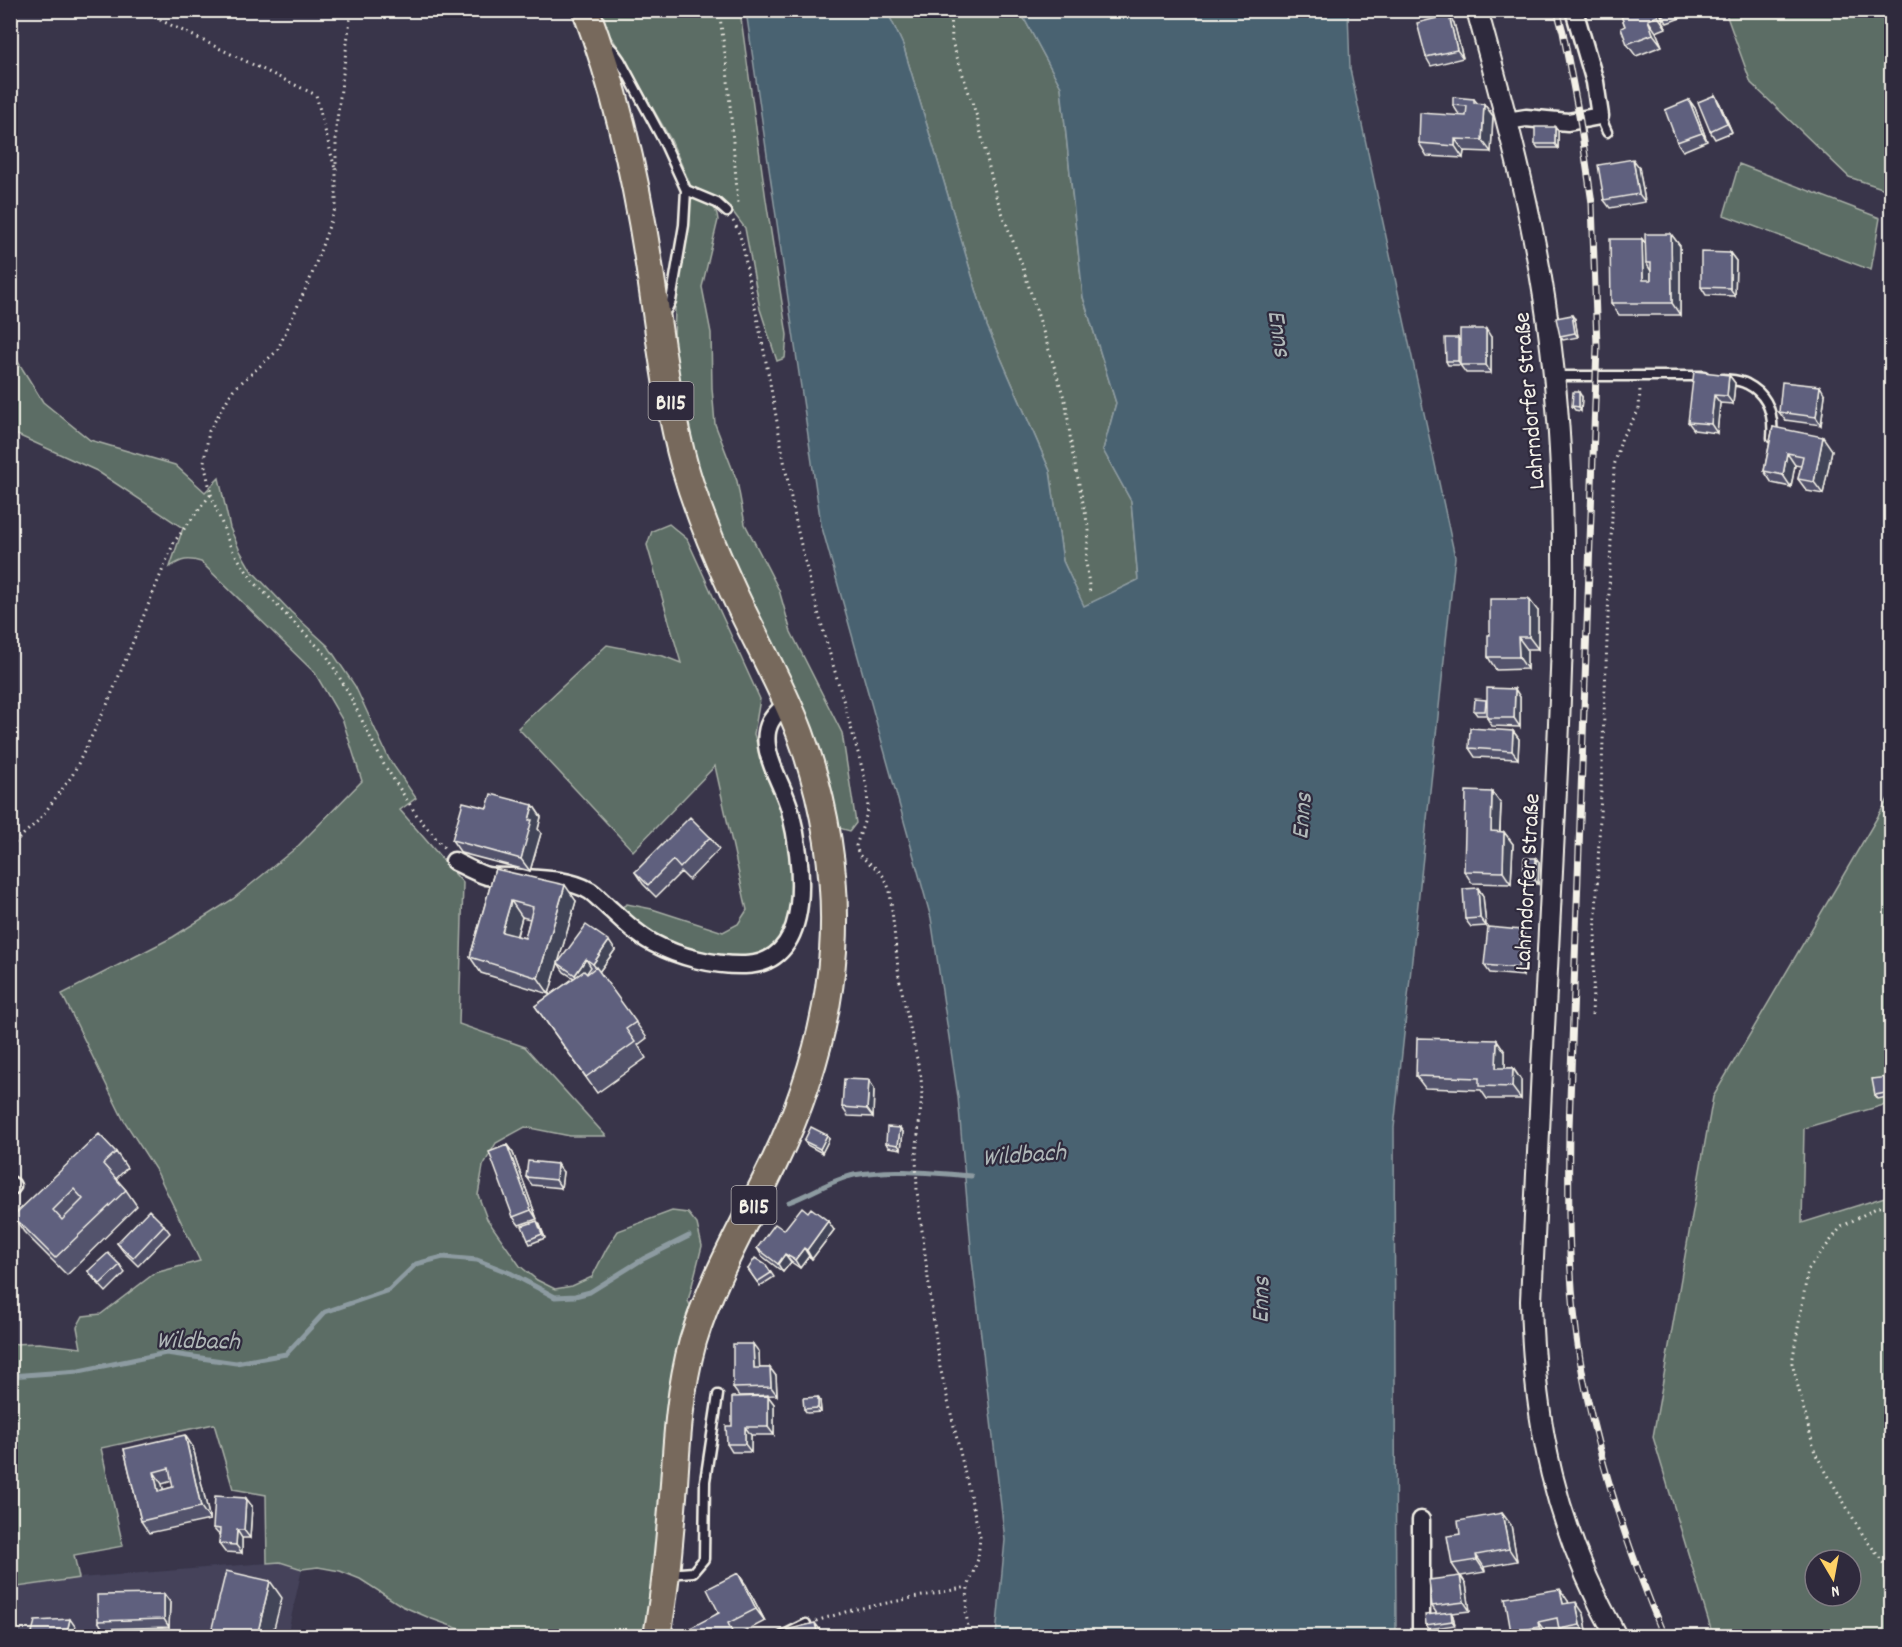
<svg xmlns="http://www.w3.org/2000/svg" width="1902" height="1647" viewBox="0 0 1902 1647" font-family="Dekko,sans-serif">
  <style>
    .built { fill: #44425a }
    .green { fill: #5b6d65; stroke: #a8afa6; stroke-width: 1.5; fill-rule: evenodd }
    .water { fill: #496271; stroke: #8d9ba1; stroke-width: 1.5 }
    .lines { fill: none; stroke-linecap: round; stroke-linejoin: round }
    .stream { stroke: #8d9ba1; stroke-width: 5 }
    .service-casing { stroke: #f4f1e8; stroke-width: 13 }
    .minor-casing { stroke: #f4f1e8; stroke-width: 21 }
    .tertiary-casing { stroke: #f4f1e8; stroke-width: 24 }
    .primary-casing { stroke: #f4f1e8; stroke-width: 30 }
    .path { stroke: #f4f1e8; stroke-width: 3; stroke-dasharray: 1.5 4.5; stroke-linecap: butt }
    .service { stroke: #2f2a3d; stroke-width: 8 }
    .minor { stroke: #2f2a3d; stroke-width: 16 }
    .tertiary { stroke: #2f2a3d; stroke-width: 20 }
    .primary { stroke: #77695c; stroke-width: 26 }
    .rail-casing { stroke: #f4f1e8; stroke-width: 7 }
    .rail { stroke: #2f2a3d; stroke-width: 4.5; stroke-dasharray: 14; stroke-linecap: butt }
    .wall { fill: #52536c; stroke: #f4f1e8; stroke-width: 1.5; fill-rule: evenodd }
    .shaded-wall { fill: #424458; stroke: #f4f1e8; stroke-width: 1.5 }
    .building { fill: #5f617e; stroke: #f4f1e8; stroke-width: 1.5; fill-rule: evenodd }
    .labels { text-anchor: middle; stroke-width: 4.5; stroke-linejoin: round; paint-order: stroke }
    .shield { fill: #2f2a3d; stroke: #b9b5b5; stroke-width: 1.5 }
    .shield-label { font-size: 22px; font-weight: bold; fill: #f4f1e8 }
    .street-label { font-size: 24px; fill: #f4f1e8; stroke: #2f2a3d }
    .water-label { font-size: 26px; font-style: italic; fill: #b0b8b8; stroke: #2f2a3d }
  </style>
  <rect width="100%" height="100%" fill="#39354a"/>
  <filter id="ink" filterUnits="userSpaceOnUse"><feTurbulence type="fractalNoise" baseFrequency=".0167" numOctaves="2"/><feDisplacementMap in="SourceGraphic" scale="12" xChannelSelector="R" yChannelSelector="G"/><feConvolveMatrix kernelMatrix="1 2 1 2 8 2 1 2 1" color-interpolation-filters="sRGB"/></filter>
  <g filter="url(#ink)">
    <path class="built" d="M280,1562L302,1569L287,1636H11V1588L79,1578Z"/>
    <path class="green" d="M598,11H740L766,200L787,335L785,358L777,361L760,309L745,228L733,212L715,197L692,189L671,140L614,41L604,28Z
      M887,11H1020L1061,87L1083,297L1116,403L1103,450L1131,501L1138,580L1084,607L1063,561L1050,471L987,326L903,45Z
      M1725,11H1891V191L1849,177L1751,83Z
      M1739,164L1880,218L1871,270L1724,215Z
      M693,198C707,199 717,206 718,220L702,287L711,333L712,388L715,424L737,481L745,524L779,590L791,632L842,733L856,823L850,831L839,828L832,805L720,536L694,456L678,380L674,343L675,306L686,241L689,205Z
      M10,349L43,402L90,440L175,465L205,492L219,478L230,528L240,551L251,570L291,612L328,646L355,686L389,759L416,798L400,810L463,883L459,1024L525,1047L606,1136H570L525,1127L496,1143L483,1166L478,1195L487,1219L520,1266L537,1280L555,1289L572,1286L592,1277L607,1248L618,1231L672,1211L688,1213L697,1224L702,1246L688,1301L693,1311L668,1398L661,1494L659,1558L647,1636H479L432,1619L402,1606L360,1579L340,1571L318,1567L302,1569L280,1562L267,1563L266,1495L233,1489L214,1424L101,1448L123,1546L74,1555L79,1578L11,1588V1344L39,1343L81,1348L77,1327L83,1316L101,1314L155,1273L200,1261L157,1172L123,1119L62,994L173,937L233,899L297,847L362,781L343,721L315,673L201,562C188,558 182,559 170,567L183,528L97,471L11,432Z
      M669,524L687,539L760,699L754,734L763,764L777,792L789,837L794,887L784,942L747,961L671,948L621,912L622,907L627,904L652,909L723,932L738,924L747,910L715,766L633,851L518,728L607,645L663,656L681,663L647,545L652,531Z
      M1891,794V1103L1804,1128L1802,1223L1891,1195V1636H1713L1653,1437L1713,1097ZM1815,1560H1851V1596H1815Z"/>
    <path class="water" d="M746,11H887L903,45L987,326L1050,471L1063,561L1084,606L1138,580L1131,501L1103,450L1116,403L1083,297L1061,87L1020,11H1348L1350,69L1455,557L1394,1128L1396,1636H996L1005,1540L972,1259L958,1097L931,918L821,524Z"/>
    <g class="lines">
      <path class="stream" d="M789,1202C811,1194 831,1180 854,1175C891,1168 933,1173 971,1176
        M10,1376L79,1371L166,1353L236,1363L286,1354L325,1312L389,1290L416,1264L443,1257L477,1260L510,1273L555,1297L575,1296L590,1292L643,1259L689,1236"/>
      <defs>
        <path id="service" d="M607,44L613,50L620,60L664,142L686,190L684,225L671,301L667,309L660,313
          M1600,116L1607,132
          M686,190L717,203L727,212
          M1554,376H1704
          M1723,379C1731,380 1740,380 1747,384C1769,395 1774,416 1772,438
          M668,1574L693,1572L704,1559L705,1481L718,1395
          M782,1636L806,1624"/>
        <path id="minor" d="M1507,121L1526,118L1568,122L1600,116L1595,82L1574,10
          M454,861C464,866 476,873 487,876C494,877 503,877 510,877C535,879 568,878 590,891C596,895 601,901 607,906C621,919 636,934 653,943C679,957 715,966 745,965C817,963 802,857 790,810C784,788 770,768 767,746C764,725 773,716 787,703
          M10,1185L12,1186
          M1421,1520V1636"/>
        <path id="tertiary" d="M1477,10C1508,122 1538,233 1551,348C1571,510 1562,669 1554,831C1546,988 1538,1144 1531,1301C1534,1426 1555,1526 1616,1636"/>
        <path id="primary" d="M586,10C616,90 635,174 648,258C659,328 666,400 685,468C697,509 713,548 731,587C753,636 781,683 800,733C825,801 838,878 833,951C828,1025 806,1096 774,1163C746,1222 712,1278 693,1341C680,1388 677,1436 674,1484C670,1535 666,1586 657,1636"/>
      </defs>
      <use href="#service" class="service-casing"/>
      <use href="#minor" class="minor-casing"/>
      <use href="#tertiary" class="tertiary-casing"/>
      <use href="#primary" class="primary-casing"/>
      <path class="path" d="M145,10L152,16L316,95L335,169
        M719,10L727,68L738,203
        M951,10L952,42L977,117L996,196L1023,268L1066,404L1072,451L1089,531L1086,561L1090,594
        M733,221C745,240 745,264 750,286C769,366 780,447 797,527C816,615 845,700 867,787L868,810L856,846L859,855L877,869L885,878L890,891L899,978L921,1077L922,1096L916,1154L917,1191L930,1294L940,1367L980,1537L978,1559L968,1587L966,1612L969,1636
        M211,494L231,548L253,581L327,656L348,692L383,763L418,817L445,849
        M10,847L39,820L72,776L107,705L174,542L211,494L204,462L209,431L233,390L277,351L311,277L336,206V128L351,12
        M1592,1015L1614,466L1622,437L1639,410L1640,388
        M1892,1206L1878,1207L1841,1227L1808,1270L1792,1363L1815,1453L1863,1535L1892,1575
        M816,1621L852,1610L968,1587"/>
      <use href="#service" class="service"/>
      <use href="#minor" class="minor"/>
      <use href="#tertiary" class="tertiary"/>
      <use href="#primary" class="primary"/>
      <defs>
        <path id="rail" d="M1557,10L1563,32L1580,121L1592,203L1597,346L1569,1128C1568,1205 1568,1283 1580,1359C1596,1455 1627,1547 1664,1636"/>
      </defs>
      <use href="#rail" class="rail-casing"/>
      <use href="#rail" class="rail"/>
    </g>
    <path class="wall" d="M1619,10H1659L1666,28L1656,32L1662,46L1636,56L1627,44L1625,26Z
      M1660,10H1681L1683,17L1667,23Z
      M1454,23L1463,58L1431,66L1426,57Z
      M1715,95L1720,104L1732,132L1715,139L1710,131Z
      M1474,99L1478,104H1484L1493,116L1491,152L1464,151L1463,158L1427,156L1419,143L1460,116L1453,105Z
      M1689,100L1695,108L1707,141L1683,151L1677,142Z
      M1558,131V148H1538L1535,144Z
      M1639,167L1645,202L1610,208L1604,200Z
      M1671,234L1680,246V315H1619L1611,303L1642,239L1645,243Z
      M1730,253L1736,261L1735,296L1706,295L1701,287Z
      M1575,319L1578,337L1563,340L1560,336Z
      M1491,337V373H1466L1460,365H1448L1446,361L1460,341Z
      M1729,375L1735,383L1733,404L1720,403L1717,433L1694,430L1688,422Z
      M1825,395L1821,425L1785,420L1779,412Z
      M1582,397L1581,411L1575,410L1572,406Z
      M1773,427L1832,450L1823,494L1807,491L1798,479L1801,466L1795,465L1791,487L1772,483L1764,471Z
      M1538,611V649H1527V669L1496,670L1488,657L1490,635Z
      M1520,697V727L1492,726L1487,718V715H1477L1474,711L1487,702Z
      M1513,731L1519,739L1518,759L1475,757L1469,748Z
      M1501,804L1500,832H1504L1513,844L1511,884L1472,883L1464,871Z
      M533,805L541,817L538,829L541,833L530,871L461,853L452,840L487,808Z
      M710,837L719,849L689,880L681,872L656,897L643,884L635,872Z
      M1536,858L1539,862L1538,884H1526L1523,880Z
      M495,869L576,901L549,994L481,973L470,957ZM522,917L530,919L525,938L517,936Z
      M1478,888L1483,896L1486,926L1471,927L1465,919Z
      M1527,938L1523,976L1490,973L1484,965Z
      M615,950L599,972L647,1038L638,1045L646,1058L597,1093L535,1006L574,978L564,972L558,963Z
      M1497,1040L1505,1052V1068H1513L1521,1080V1099H1487L1481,1090L1425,1088L1416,1076Z
      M1891,1081L1892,1096L1878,1099L1875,1095Z
      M874,1088L873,1117L848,1116L842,1107Z
      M900,1128L903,1132L901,1149L888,1147L886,1143Z
      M829,1139L822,1153L807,1145L804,1141Z
      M507,1145L513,1153L537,1219L519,1225L513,1217Z
      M116,1152L127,1168L116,1179L126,1190L137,1206L67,1275L24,1232L13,1216Z
      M563,1172L561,1188L532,1185L526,1177Z
      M164,1225L170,1233L138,1266L123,1251L117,1243Z
      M540,1225L545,1238L530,1244L528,1240Z
      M784,1230H834L812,1259L809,1256L800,1268L791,1262L783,1272L762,1256L757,1248Z
      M120,1265L125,1273L106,1292L94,1279L88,1271Z
      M766,1265L774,1277L760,1286L748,1269Z
      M759,1352V1368H770L776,1376L777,1395L739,1396L733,1388Z
      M768,1396L774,1404V1435H751V1452H732L727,1444L732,1426Z
      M818,1397L820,1401L821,1412L807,1413L804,1409Z
      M193,1447L210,1520L149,1533L141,1521L124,1449ZM172,1481L173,1487L163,1490L162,1484Z
      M252,1506L250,1538H242V1553L225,1552L219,1544L220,1536L213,1528Z
      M1502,1513L1511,1525L1517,1561L1484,1567L1485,1572L1461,1576L1466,1584L1470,1611L1451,1613L1453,1616L1455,1625L1429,1629L1426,1625L1437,1614L1432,1606L1460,1576L1452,1564L1460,1534Z
      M746,1585L765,1621L736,1636H737H694Z
      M164,1594L170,1602L169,1627L103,1629L98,1621Z
      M1568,1601L1569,1603L1584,1614L1588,1636H1564L1561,1631L1547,1634V1636H1514L1511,1632Z"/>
    <path class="shaded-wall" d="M1655,10H1659L1666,28L1658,16Z
      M1449,15L1454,23L1463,58L1457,50Z
      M1648,20L1656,32L1662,46L1653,34Z
      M1715,95L1720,104L1732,132L1727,123Z
      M1689,100L1695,108L1707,141L1702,133Z
      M1484,104L1493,116L1491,152L1482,140Z
      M1555,127L1558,131V148L1555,144Z
      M1455,139L1464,151L1463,158L1455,146Z
      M1633,159L1639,167L1645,202L1639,194Z
      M1671,234L1680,246V315L1672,303Z
      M1642,239L1651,251L1646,263L1651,271V292L1643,280Z
      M1730,253L1736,261L1735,296L1730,288Z
      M1572,315L1575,319L1578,337L1575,333Z
      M1486,329L1491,337V373L1486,365Z
      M1458,338L1461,342V365L1458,361Z
      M1729,375L1735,383L1733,404L1727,396Z
      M1820,386L1825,395L1821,425L1816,417Z
      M1579,392L1582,397L1581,411L1579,407Z
      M1714,395L1720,403L1717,433L1711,424Z
      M1823,437L1832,450L1823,494L1814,482Z
      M1787,453L1795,465L1791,487L1783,475Z
      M1529,599L1538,611V649L1529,637Z
      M1518,637L1527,649V669L1519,657Z
      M1515,689L1520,697V727L1514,718Z
      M1513,731L1519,739L1518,759L1512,751Z
      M1492,792L1501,804L1499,844L1491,831Z
      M533,805L541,817L538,829L541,833L530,871L521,859L529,820Z
      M1504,832L1513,844L1511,884L1503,872Z
      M1536,858L1539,862L1538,884L1535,880Z
      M565,885L576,901L549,994L538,978Z
      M1478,888L1483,896L1486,926L1480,918Z
      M511,901L522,917L513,948L502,932Z
      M1521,930L1527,938L1523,976L1518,968Z
      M609,941L615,950L599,972L593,964Z
      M586,959L591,967L580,983L575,975Z
      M1497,1040L1505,1052V1080L1496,1068Z
      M1513,1068L1521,1080V1099L1512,1087Z
      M1888,1077L1891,1081L1892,1092Z
      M869,1080L874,1088L873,1117L867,1109Z
      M900,1128L903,1132L901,1149L898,1145Z
      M827,1135L829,1139L822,1153L820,1149Z
      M507,1145L513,1153L537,1219L531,1210Z
      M557,1164L563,1172L561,1188L556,1180Z
      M537,1221L540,1225L545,1238L542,1234Z
      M828,1221L834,1230L812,1259L807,1250Z
      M804,1248L809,1256L800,1268L795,1260Z
      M785,1254L791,1262L783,1272L778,1264Z
      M753,1344L759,1352L760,1377L754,1368Z
      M770,1368L776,1376L777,1395L771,1387Z
      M768,1396L774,1404V1435L768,1427Z
      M818,1397L820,1401L821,1412L818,1408Z
      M745,1427L751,1435V1452L745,1444Z
      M185,1435L193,1447L210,1520L201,1507Z
      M154,1472L162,1484L166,1503L158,1491Z
      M246,1498L252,1506L250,1538L244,1530Z
      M1502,1513L1511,1525L1517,1561L1509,1549Z
      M237,1530L242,1538V1553L236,1545Z
      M1476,1555L1484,1567L1485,1572L1477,1560Z
      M738,1573L746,1585L765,1621L756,1609Z
      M1460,1576L1466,1584L1470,1611L1464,1602Z
      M270,1581L282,1598L272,1636H257Z
      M1560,1589L1568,1601L1571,1616L1563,1604Z
      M164,1594L170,1602L169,1627L164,1619Z
      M1576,1602L1584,1614L1588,1636L1580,1625Z
      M1451,1612L1453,1616L1455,1625L1452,1621Z
      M70,1619L79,1632L77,1636H66Z
      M1538,1622L1547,1634V1636H1546L1539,1627Z
      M815,1623L821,1631L822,1636H818Z"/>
    <path class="building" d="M1619,10H1655L1658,16L1648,20L1653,34L1627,44L1621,28L1625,26Z
      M1660,10H1672L1662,15Z
      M1449,15L1457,50L1426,57L1417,23Z
      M1715,95L1727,123L1710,131L1698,102Z
      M1453,97L1474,99V103L1484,104L1482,140L1455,139V146L1419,143L1420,113L1466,116L1467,106L1453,105Z
      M1689,100L1702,133L1677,142L1665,110Z
      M1535,127H1555V144H1535Z
      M1633,159L1639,194L1604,200L1598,165Z
      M1645,234H1671L1672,303H1611L1610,239H1642L1643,280H1651V263H1646Z
      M1701,252L1730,253V288L1701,287Z
      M1572,315L1575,333L1560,336L1556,318Z
      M1460,329H1486V365H1460Z
      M1445,338H1458V361H1446Z
      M1694,371L1729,375L1727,396L1714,395L1711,424L1688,422Z
      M1782,382L1820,386L1816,417L1779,412Z
      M1573,392H1579V407L1572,406Z
      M1773,427L1823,437L1814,482L1798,479L1803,456L1787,453L1783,475L1764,471Z
      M1490,599H1529V637H1518L1519,657H1488V635H1490Z
      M1487,688L1515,689L1514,718H1487Z
      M1475,699L1486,700L1485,711H1474Z
      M1470,728L1513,731L1512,751L1469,748Z
      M1466,791L1492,792L1491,831L1504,832L1503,872L1464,871Z
      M491,794L533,805L529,820H532L521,859L452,840L463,802L487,808Z
      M690,817L710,837L680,868L673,860L648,885L635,872Z
      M1524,858H1536L1535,880H1523Z
      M495,869L565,885L538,978L470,957ZM511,901L533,907L525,938L502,932Z
      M1478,888L1480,918L1465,919L1463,889Z
      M586,925L609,941L593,964L586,959L575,975L558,963Z
      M1488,927L1521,930L1518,968L1484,965Z
      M596,967L636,1022L626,1029L635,1042L586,1077L535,1006L584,971L587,974Z
      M1417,1038L1497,1040L1496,1068H1513L1512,1087L1479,1086V1078L1416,1076Z
      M1888,1077L1891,1092L1875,1095L1872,1079Z
      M844,1079L869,1080L867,1109L842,1107Z
      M811,1127L827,1135L820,1149L804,1141Z
      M887,1127L900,1128L898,1145L886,1143Z
      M99,1134L116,1152L103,1164L126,1190L55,1258L13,1216ZM74,1189L83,1199L62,1220L53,1210Z
      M507,1145L531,1210L513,1217L489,1152Z
      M528,1161L557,1164L556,1180L526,1177Z
      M802,1207L808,1212L811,1208L828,1221L807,1250L804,1248L795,1260L785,1254L778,1264L757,1248L775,1224L784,1230Z
      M149,1210L164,1225L133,1258L117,1243Z
      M537,1221L542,1234L528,1240L522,1226Z
      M108,1253L120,1265L100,1284L88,1271Z
      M755,1258L766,1265L771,1273L757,1282L748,1269Z
      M733,1344H753L754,1368H770L771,1387L733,1388Z
      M768,1396V1427H745V1444H727L726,1426H732V1397Z
      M818,1397V1408L804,1409L803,1398Z
      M185,1435L201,1507L141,1521L124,1449ZM169,1468L173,1487L158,1491L154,1472Z
      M215,1496L246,1498L244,1530H237L236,1545L219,1544L220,1529L213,1528Z
      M1502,1513L1509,1549L1476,1555L1477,1560L1452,1564L1447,1536L1460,1534L1458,1521Z
      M226,1571L270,1581L257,1636H210Z
      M738,1573L756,1609L728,1623L733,1634L728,1636H694L690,1628L719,1613L707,1589Z
      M1460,1576L1464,1602L1432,1606L1429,1580Z
      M1560,1589L1563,1604L1576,1602L1580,1625L1559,1629L1557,1618L1538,1622L1539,1627L1511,1632L1505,1598Z
      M164,1594V1619L98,1621L97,1595Z
      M1451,1612L1452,1621L1426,1625L1425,1615Z
      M70,1619L66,1636H31L35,1621Z
      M815,1623L818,1636H783L782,1631Z
      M1474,1630L1475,1636L1496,1633L1497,1636H1428Z"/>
  </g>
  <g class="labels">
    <g class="shield">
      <rect x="648.5" y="382" width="45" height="38" rx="4.5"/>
      <rect x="731.5" y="1186" width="45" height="38" rx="4.5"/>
    </g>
    <g class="shield-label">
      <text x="671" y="409">B115</text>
      <text x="754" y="1213">B115</text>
    </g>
    <g class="street-label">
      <text transform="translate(1528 401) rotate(-95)" y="8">Lahrndorfer Straße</text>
      <text transform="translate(1526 882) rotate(-87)" y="8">Lahrndorfer Straße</text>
    </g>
    <g class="water-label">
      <text transform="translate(1281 333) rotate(81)" y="9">Enns</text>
      <text transform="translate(1300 816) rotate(-85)" y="9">Enns</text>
      <text transform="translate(1024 1153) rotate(-4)" y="9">Wildbach</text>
      <text transform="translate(1259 1300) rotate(-89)" y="9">Enns</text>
      <text transform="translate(198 1339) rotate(1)" y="9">Wildbach</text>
    </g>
  </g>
  <rect width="1902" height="1647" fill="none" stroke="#2f2a3d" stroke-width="36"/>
  <rect x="18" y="18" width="1866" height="1611" fill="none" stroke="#f4f1e8" stroke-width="2" filter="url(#ink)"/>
  <g transform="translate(1833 1578) rotate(170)"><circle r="28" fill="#2f2a3d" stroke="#7e7a81" stroke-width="1.5"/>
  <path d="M0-4.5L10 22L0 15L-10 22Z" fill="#ffd166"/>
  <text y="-9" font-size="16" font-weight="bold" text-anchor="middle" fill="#f4f1e8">N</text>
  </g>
</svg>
